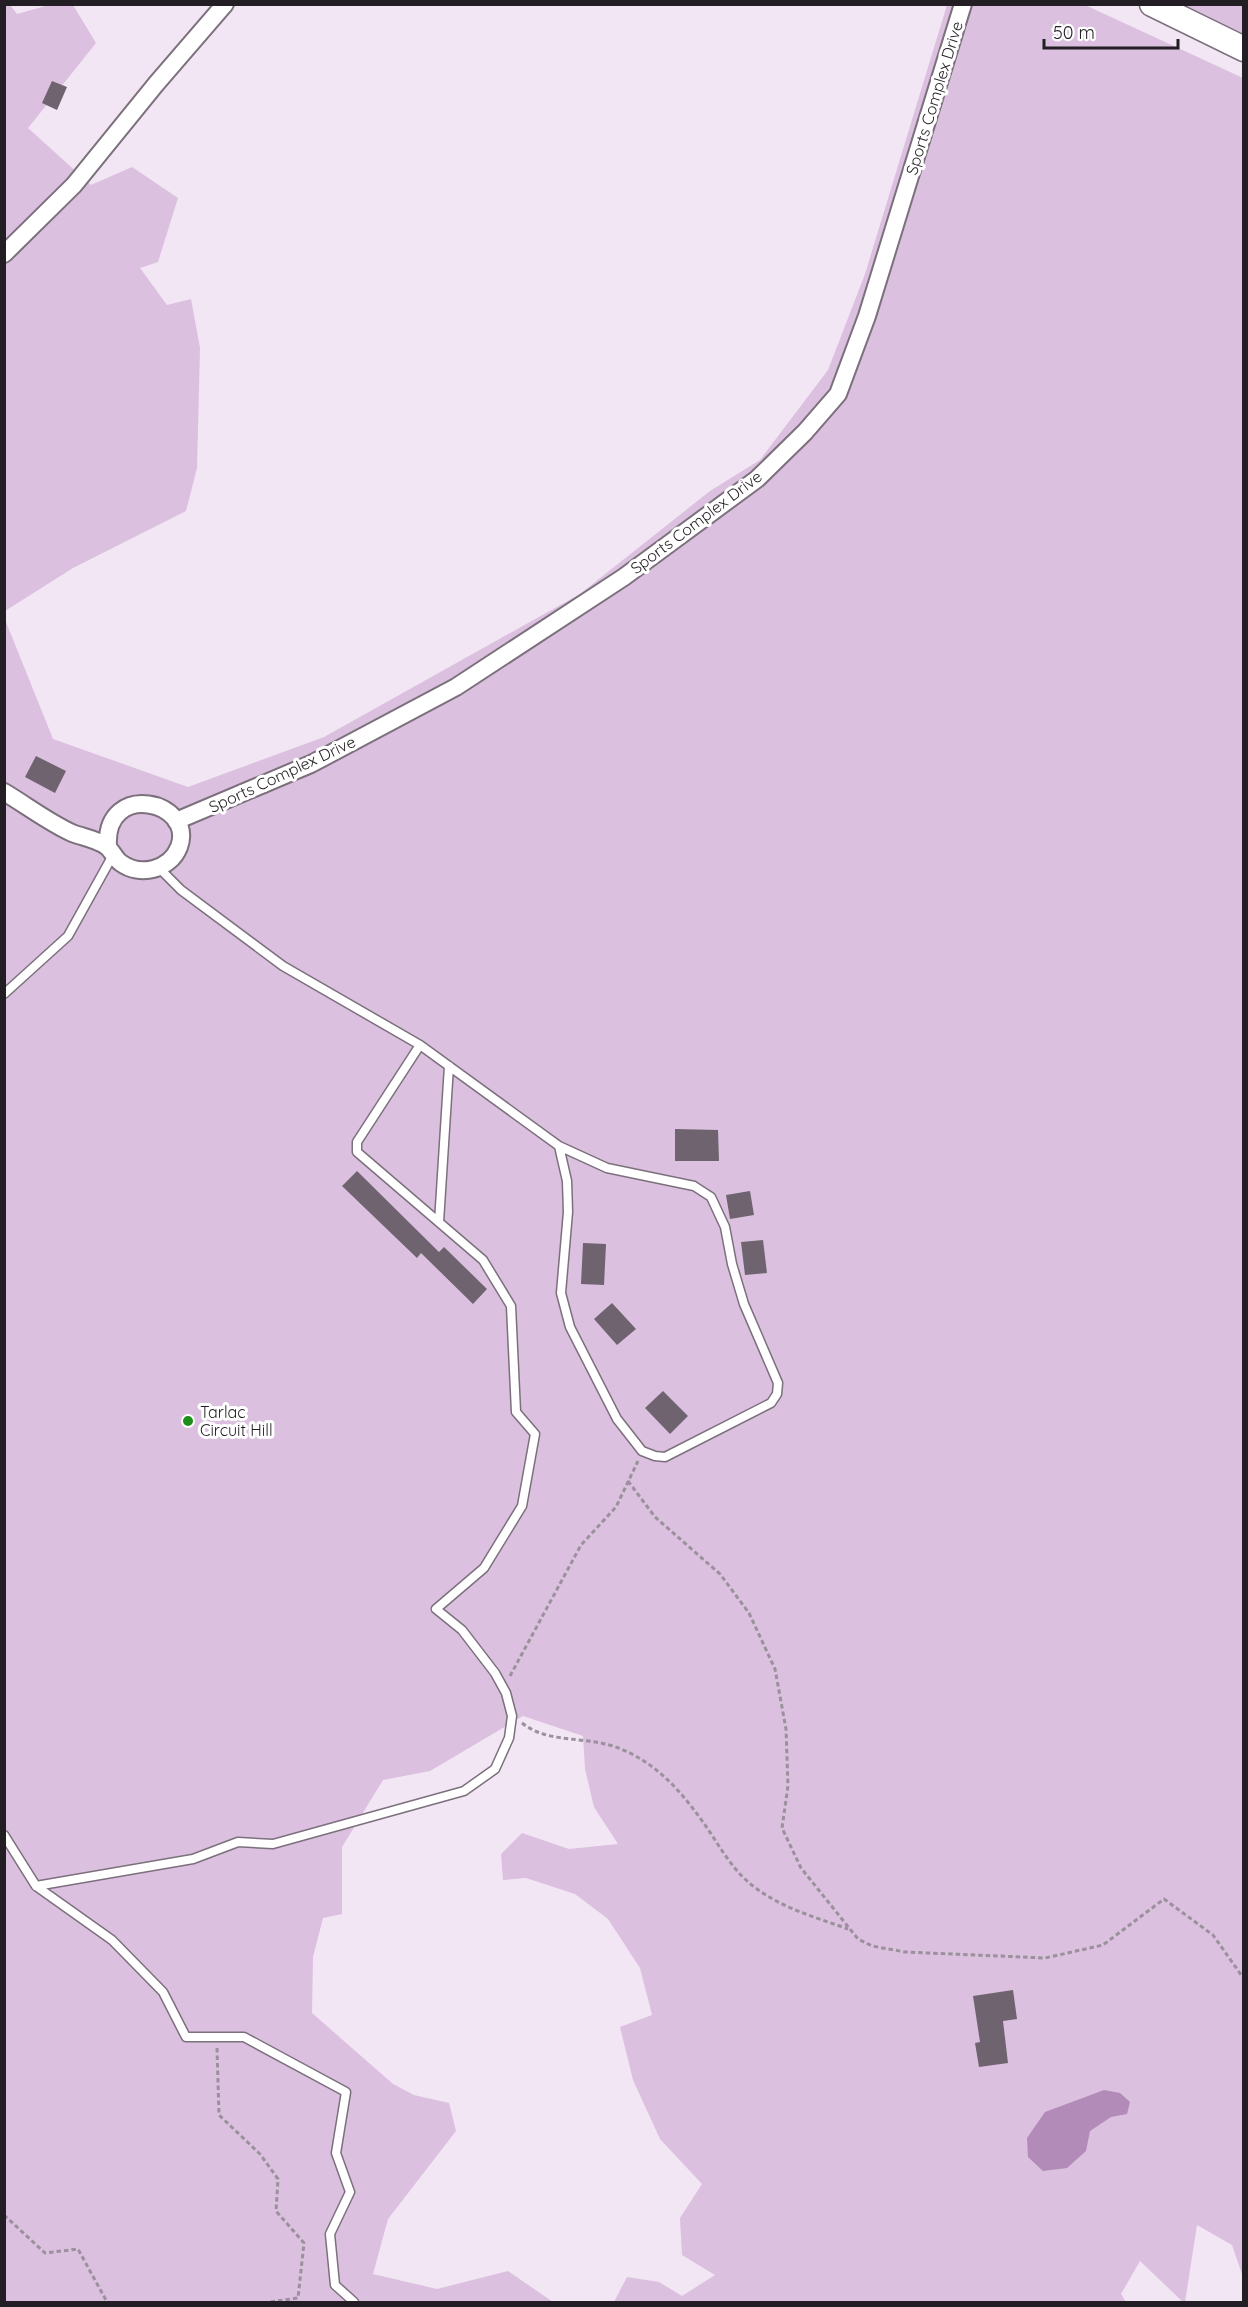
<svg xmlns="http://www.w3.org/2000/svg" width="1248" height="2307" viewBox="0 0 1248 2307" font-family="Quicksand,sans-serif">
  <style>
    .green { fill: #dbc0df }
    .water { fill: #b28bb8 }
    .building { fill: #6e636f }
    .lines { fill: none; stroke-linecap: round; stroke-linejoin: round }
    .service-casing { stroke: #7b707c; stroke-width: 11 }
    .minor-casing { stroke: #7b707c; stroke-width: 20 }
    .secondary-casing { stroke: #7b707c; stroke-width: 27 }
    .path { stroke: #9b919c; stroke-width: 3; stroke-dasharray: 4.5 3; stroke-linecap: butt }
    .service { stroke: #fff; stroke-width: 8 }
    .minor { stroke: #fff; stroke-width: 16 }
    .secondary { stroke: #fff; stroke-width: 24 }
    .poi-dot { fill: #1a8e17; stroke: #fff; stroke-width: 2 }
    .labels { text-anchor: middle; stroke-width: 6; stroke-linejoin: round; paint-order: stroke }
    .street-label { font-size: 16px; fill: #231e23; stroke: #fff }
    .poi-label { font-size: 16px; fill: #231e23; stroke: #fff; text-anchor: start }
  </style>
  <rect width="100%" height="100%" fill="#f2e5f4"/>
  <path class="green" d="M5,5H10L17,14L49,5H73L96,43L28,128L91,185L132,167L178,198L158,262L140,268L167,305L191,299L200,348L197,468L186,511L73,568L5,611Z
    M947,5H1085L1243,78V2277L1232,2245L1197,2225L1185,2302H1183L1140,2261L1121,2294L1126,2302H614L627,2277L659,2282L682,2296L715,2275L682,2255L680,2218L702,2184L660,2139L633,2080L620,2027L652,2015L640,1968L608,1919L575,1894L526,1878L503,1880L501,1854L522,1833L569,1849L618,1844L594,1807L585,1769L583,1736L523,1716L430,1771L383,1780L342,1847V1914L323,1918L313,1957L312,2013L393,2084L414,2095L449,2103L456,2131L388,2219L373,2274L437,2289L508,2271L553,2302H5L4,617L53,739L188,787L324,737L580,594L710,491L760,460L828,370L865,274Z
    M1178,5H1243V36Z"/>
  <path class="water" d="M1104,2090L1120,2093L1130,2102L1127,2114L1111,2117L1090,2131L1086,2151L1067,2168L1043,2171L1028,2157L1027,2138L1045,2112Z"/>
  <path class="building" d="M52,81L67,87L57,110L42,103Z
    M36,756L66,771L55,793L25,777Z
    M675,1129L718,1130L719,1161H675Z
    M357,1171L439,1252L444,1247L487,1289L473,1304L421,1253L417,1258L342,1186Z
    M750,1191L754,1215L730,1219L726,1195Z
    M763,1240L767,1273L745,1275L741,1242Z
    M583,1243L606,1244L604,1285L581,1284Z
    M612,1303L636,1329L617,1345L594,1319Z
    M663,1391L688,1416L670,1434L645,1408Z
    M1013,1990L1017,2019L1003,2021L1008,2063L979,2067L975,2043L980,2042L973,1996Z"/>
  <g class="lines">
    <defs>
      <path id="service" d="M159,868L181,890L283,966L420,1045L559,1146L607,1168L694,1186L711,1197L725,1227L732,1264L744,1304L778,1383L777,1394L771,1403L665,1457L655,1456L642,1451L617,1419L570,1327L561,1293L568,1212L567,1181L559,1146
        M4,994L68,936L113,855
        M439,1222L449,1066
        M4,1835L36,1886L112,1940L163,1992L186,2037H244L346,2092L336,2153L350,2192L330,2234L335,2285L354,2302
        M36,1886L193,1859L238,1842L273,1844L464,1791L495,1769L509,1738L512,1716L506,1693L495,1673L462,1630L436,1609L484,1568L522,1506L535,1434L516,1412L511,1306L483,1260L357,1152V1142L420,1045"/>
      <path id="minor" d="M4,254L74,185L156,84L225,4
        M4,792C26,805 48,822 72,833C82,837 96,839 106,846C112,850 115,859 121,863C140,877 170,870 179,847C196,801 104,780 108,846
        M176,821L311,764L456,687L624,577L757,479L805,432L838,394L867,316L963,4"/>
      <path id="secondary" d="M1152,4L1244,49"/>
    </defs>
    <use href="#service" class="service-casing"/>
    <use href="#minor" class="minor-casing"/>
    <use href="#secondary" class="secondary-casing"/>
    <path class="path" d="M628,1481L655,1517L720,1574L749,1613L775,1669L786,1729L788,1786L782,1828L801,1868L858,1939L872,1946L905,1952L1045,1958L1103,1945L1164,1899L1213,1935L1244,1979
      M510,1676L581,1545L616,1507L638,1461
      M522,1723C546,1742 577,1737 605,1744C616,1746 629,1752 639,1758C665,1773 685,1797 703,1822C718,1843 731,1869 753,1886C781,1908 815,1917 848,1929
      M217,2048L219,2115L260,2154L278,2179L276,2211L304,2243L298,2298L270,2302
      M4,2215L45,2253L78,2249L107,2302"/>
    <use href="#service" class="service"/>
    <use href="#minor" class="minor"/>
    <use href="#secondary" class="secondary"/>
  </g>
  <circle class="poi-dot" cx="188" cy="1421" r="6"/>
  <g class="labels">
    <g class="street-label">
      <text transform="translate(934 98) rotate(-73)" y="6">Sports Complex Drive</text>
      <text transform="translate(696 522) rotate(-37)" y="6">Sports Complex Drive</text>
      <text transform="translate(282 774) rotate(-25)" y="6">Sports Complex Drive</text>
    </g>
    <g class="poi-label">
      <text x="200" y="1418">Tarlac<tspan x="200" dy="18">Circuit Hill</tspan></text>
    </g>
  </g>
  <rect width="1248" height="2307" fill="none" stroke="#231e23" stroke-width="12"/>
  <path d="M1044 39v9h134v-9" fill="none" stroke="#231e23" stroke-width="3"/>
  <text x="1053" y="39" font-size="18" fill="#231e23" stroke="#ffffff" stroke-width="4.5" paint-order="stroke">50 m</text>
</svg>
